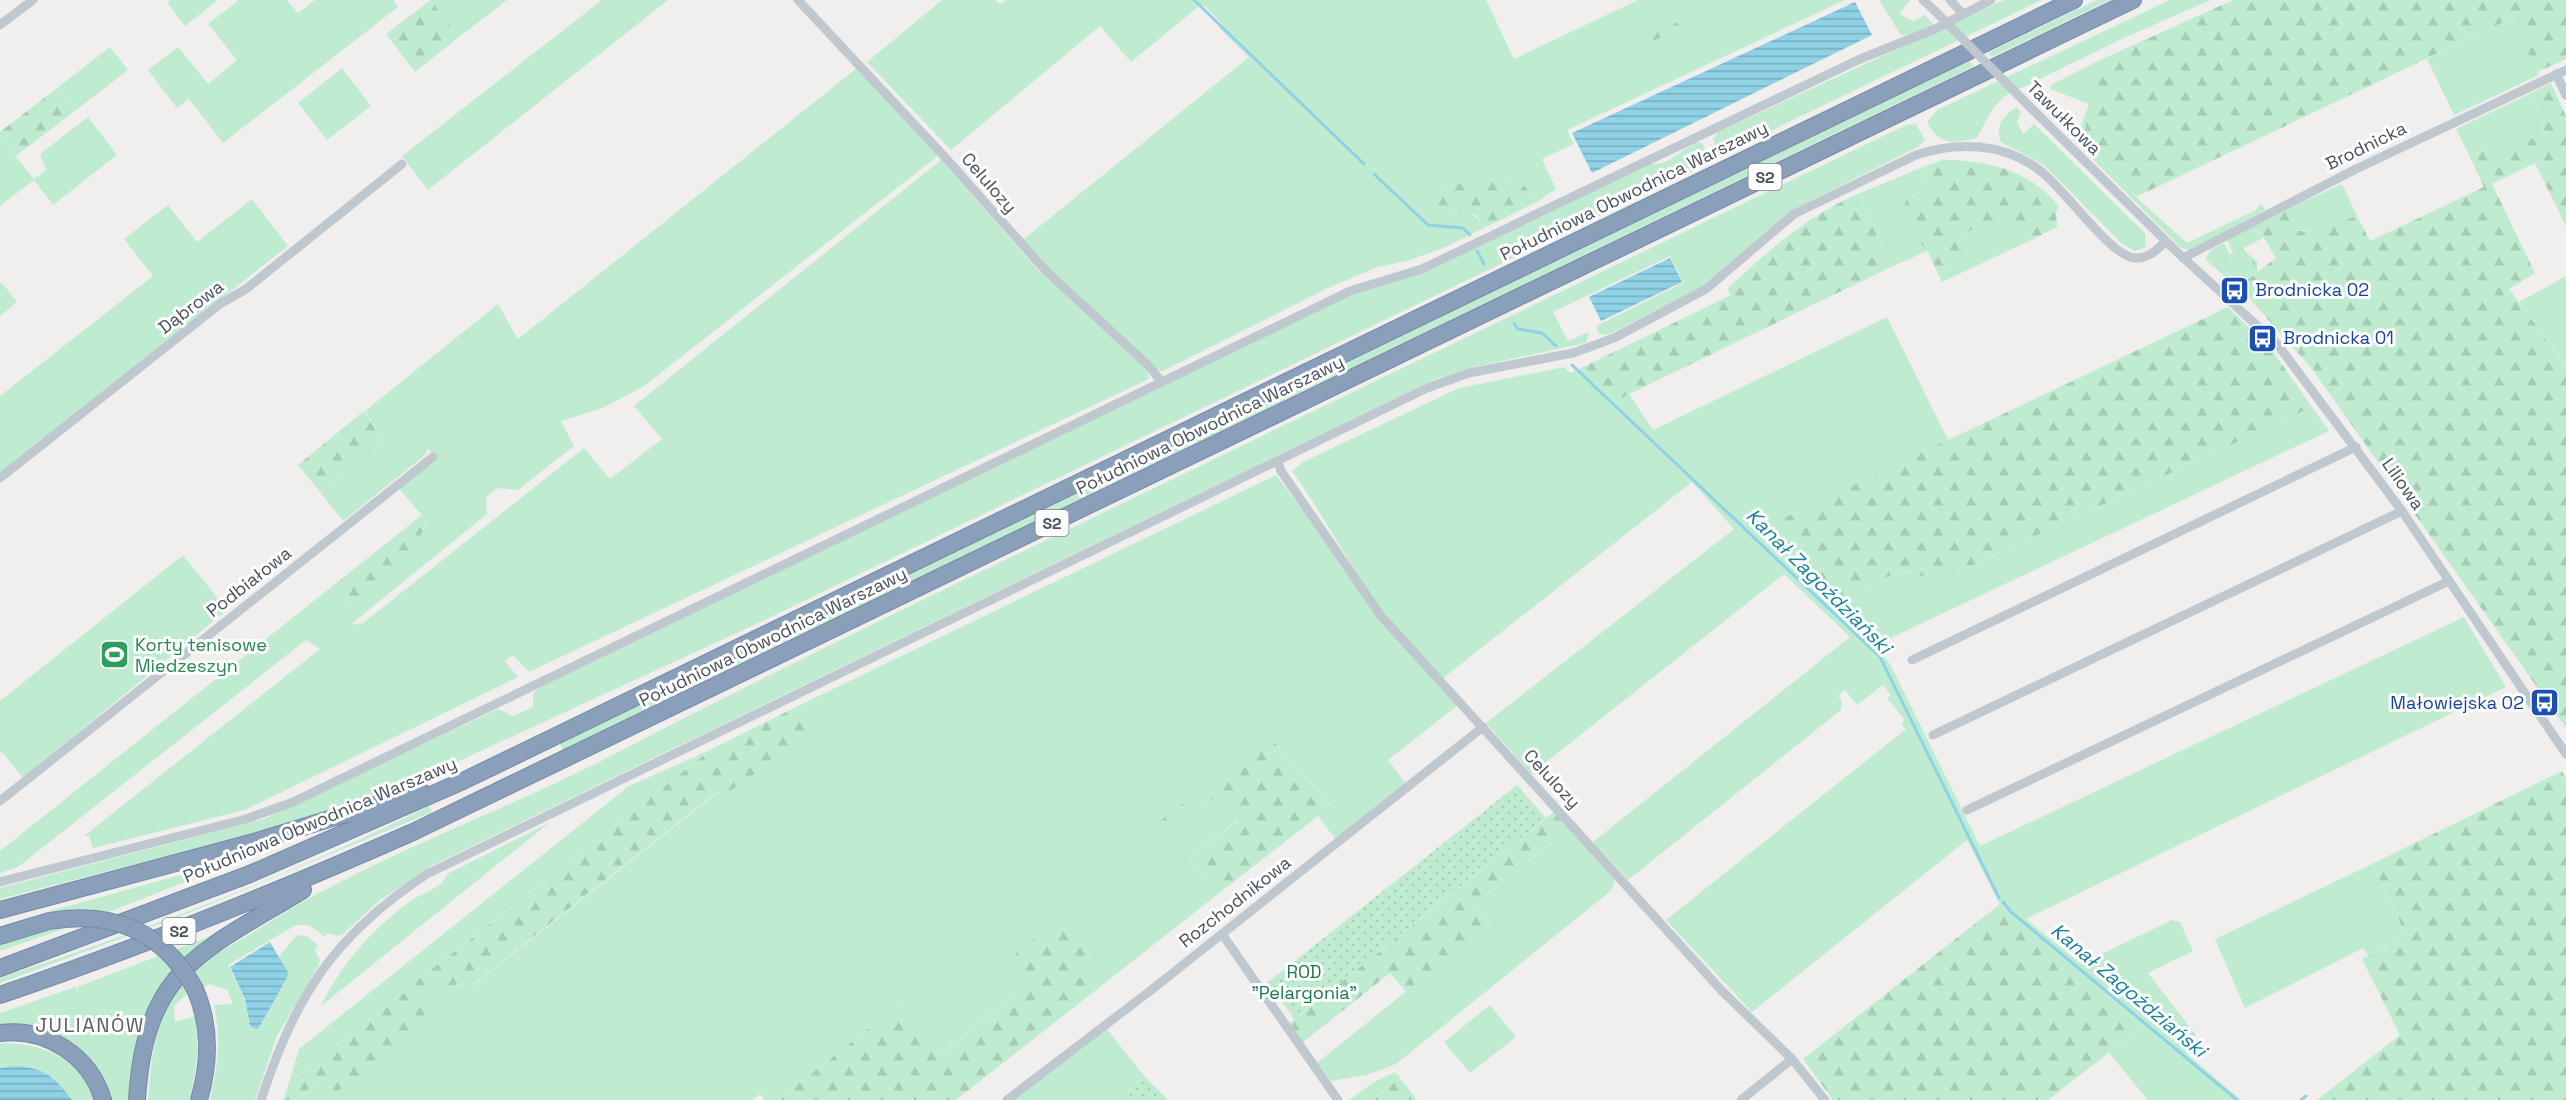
<svg xmlns="http://www.w3.org/2000/svg" width="2566" height="1100" viewBox="0 0 2566 1100" font-family="'Space Grotesk',sans-serif">
  <style>
    .grass { fill: #bfecd1 }
    .forest { fill: url(#forest-firs) }
    .park { fill: url(#park-tufts) }
    .garden { fill: url(#garden-dots) }
    .water { fill: url(#water-rules) }
    .lines { fill: none; stroke-linecap: round; stroke-linejoin: round }
    .stream { stroke: #8fd2e6; stroke-width: 3 }
    .highway-casing { stroke: #748aa6; stroke-width: 18 }
    .street { stroke: #bfc8cf; stroke-width: 9 }
    .highway { stroke: #899fba; stroke-width: 16 }
    .highway-bridge-casing { stroke: #748aa6; stroke-width: 18; stroke-linecap: butt }
    .street-bridge { stroke: #bfc8cf; stroke-width: 9 }
    .highway-bridge { stroke: #899fba; stroke-width: 16 }
    .labels { text-anchor: middle; stroke-width: 6; stroke-linejoin: round; paint-order: stroke }
    .shield { fill: #fff; stroke: #7e858c; stroke-width: 1.5 }
    .shield-label { font-size: 16px; font-weight: bold; fill: #47515a }
    .street-label { font-size: 18px; fill: #47515a; stroke: #fff }
    .transit-label { font-size: 18px; fill: #164399; stroke: #fff; text-anchor: start }
    .leisure-label { font-size: 18px; fill: #27864d; stroke: #fff; text-anchor: start }
    .park-label { font-size: 18px; fill: #1d774c; stroke: #fff }
    .water-label { font-size: 20px; font-style: italic; fill: #157fa0; stroke: #fff }
    .neighbourhood-label { font-size: 20px; letter-spacing: 1.5px; fill: #5b5e63; stroke: #fff }
  </style>
  <defs>
    <pattern id="forest-firs" width="22" height="20" patternUnits="userSpaceOnUse" patternTransform="scale(1.5)"><rect width="22" height="20" fill="#bfecd1"/><path d="M5 1l3.5 6h-7zM16 11l3.5 6h-7z" fill="#a6ccb6"/></pattern>
    <pattern id="park-tufts" width="24" height="20" patternUnits="userSpaceOnUse" patternTransform="scale(1.5)"><rect width="24" height="20" fill="#bfecd1"/><path d="M3 7l-1-3M5 7V3M7 7l1-3M15 17l-1-3M17 17v-4M19 17l1-3" fill="none" stroke="#a6ccb6"/></pattern>
    <pattern id="garden-dots" width="8" height="8" patternUnits="userSpaceOnUse" patternTransform="scale(1.5)"><rect width="8" height="8" fill="#bfecd1"/><path d="M2 2h.1M6 6h.1" fill="none" stroke="#a6ccb6" stroke-width="1.8" stroke-linecap="round"/></pattern>
    <pattern id="water-rules" width="6" height="5" patternUnits="userSpaceOnUse" patternTransform="scale(1.5)"><rect width="6" height="5" fill="#8fd2e6"/><path d="M0 2.5h6" fill="none" stroke="#77adbd"/></pattern>
  </defs>
  <rect width="100%" height="100%" fill="#f1eeee"/>
  <path class="grass" d="M170,0H218L185,26L167,2Z
    M239,0H287L298,13L315,0H393L398,7L223,143L189,99L177,108L148,70L178,47L208,84L237,60L208,24Z
    M431,0H507L459,37Z
    M602,0H668L428,190L402,156Z
    M942,0H996L1000,4L1006,0H1486L1514,59L1638,0H1845L1567,130L1574,144L1542,159L1556,189L1537,202L1525,186L1499,180L1462,182L1428,197L1450,213C1468,212 1475,213 1486,227L1448,246L1410,260L1375,268L1326,289L1161,372L1036,256L1024,239L1249,57L1219,28L1222,24L1205,6L1198,7L1131,62L1100,26L951,150L867,62Z
    M1879,0H1910L1899,14L1913,21L1925,15L1934,25L1907,35H1901Z
    M2004,0H2042L1729,151L1723,153L1717,150L1713,139L1718,132Z
    M2097,0H2110L1992,57L1987,53Z
    M2170,0H2211L2124,38L2005,96L1993,108L1977,138C1951,144 1939,145 1927,122L1937,110Z
    M2512,18L2539,75L2454,115L2427,59Z
    M110,47L128,70L75,111L57,88Z
    M1969,61L1974,66L563,750L560,744Z
    M2098,61L2084,141L2136,197L2187,243L2256,210L2261,203L2265,210L2190,250L2181,248L2036,102L2053,106L2055,103L2064,116L2081,126L2089,104L2050,89L2051,85Z
    M342,68L371,106L327,140L298,103Z
    M857,68L939,155L644,386L603,408L561,421L574,446L518,490L498,488L486,497L487,514L350,625L363,623L584,448L610,479L662,439L634,406L941,160L1039,271L1148,370L1149,379L529,672L513,655L505,661L518,677L245,810L93,848L89,836H84L320,649L306,640L18,867L0,873V851L330,588L346,608L426,544L421,534L428,522L399,489L436,458L428,449L424,456L343,521L320,492L384,442L365,411L498,304L518,339Z
    M2531,93L2545,133C2521,146 2495,147 2469,155L2456,129Z
    M2016,107L2021,112L2017,122L2023,134L2034,124L2145,233L2146,247L2135,251L2121,243L2044,165L2001,142C1994,128 2004,115 2016,107Z
    M88,117L117,155L53,205L34,180L0,206V137L34,179L46,170L40,154Z
    M1916,124L1925,140L1918,147L1796,208L1701,287L1608,335L1599,334L1596,326L1683,283L1670,256L1553,312L1568,341L1589,332L1586,343L1474,367L1433,380L431,866L380,900L342,935L336,936L328,933L325,937L309,925H296L228,965L245,1000L249,1022L257,1029L289,974L279,960L280,955L297,935L307,936L318,945L315,950L320,960L318,966L277,1036L255,1100H210C218,1068 221,1038 214,1005L233,1004L227,990L210,984L188,993L174,1006L175,1022L195,1016C200,1045 197,1072 189,1100H148C152,1051 156,1004 196,969C214,953 237,943 257,930C362,861 486,819 599,762C770,673 943,590 1117,506C1380,379 1643,252 1906,125Z
    M1697,142L1702,143L1708,155L1699,168L754,625L418,780L287,825L0,899V888L264,819L498,709L513,716L533,707V694L537,689L1351,294L1447,262L1651,164C1669,166 1682,149 1697,142Z
    M1928,165L1927,189L1906,200V223L1927,251L1891,267L1858,194Z
    M2342,184L2357,216L2309,232L2297,229L2285,210Z
    M252,199L288,246L0,473V396L153,276L124,239L168,205L197,242Z
    M1989,221L2011,224L2031,240L1942,282L1937,272L1954,265L1967,255L1961,235Z
    M2256,225L2263,238L2233,253L2227,240Z
    M2224,243L2230,255L2227,256L2225,265L2247,280L2254,296L2249,298L2205,259L2212,249Z
    M2566,276V366L2519,302Z
    M2,283L17,302L0,316V284Z
    M1887,317L1949,442L1757,531L1834,605L1901,570L1908,573L1952,575L2312,407L2329,431L1876,645L1890,664L1980,846L2464,617L2506,687L2026,919L2081,964L2172,920L2180,922L2193,951L2148,973L2196,1035L2187,1039L2184,1046L2187,1054L2241,1100H2148L2109,1053L2143,1026L2000,904L1967,840L1752,1012L1666,920L1906,729L1902,724L1904,719L1887,698L1891,695L1883,685L1857,705L1845,690L1838,696L1842,701L1841,710L1628,880L1593,842L1850,637L1784,574L1531,774L1486,723L1734,529L1692,482L1442,679C1416,651 1389,623 1368,591C1342,551 1320,510 1292,471L1303,462L1459,388L1564,367L1570,373L1581,368L1615,401L1629,394L1653,430Z
    M1276,475L1328,544L1380,620L1457,706L1388,760L1406,784L1336,840L1318,816L1331,805L1269,736L1164,838L1217,795L1238,820L1189,859L1218,894L1096,990L1076,967L1090,955L1063,916L1032,981L939,1055L901,1003L778,1100H765L760,1094L752,1100H295L323,1078L336,1093L402,993L289,1083L299,1049L629,786L712,749L414,983C439,994 446,981 472,986L811,719L802,704Z
    M183,555L227,610L23,778L2,752L0,753V701Z
    M429,806L432,812L179,917L0,983V978C145,930 292,875 429,806Z
    M549,823L321,1006C341,964 373,928 411,901C423,892 442,889 447,874Z
    M1569,829L1614,879L1613,888L1607,894L1396,1064L1367,1075L1331,1081L1317,1063L1490,924L1474,905Z
    M257,854L75,925L0,951V943L49,921L50,911Z
    M2372,864L2406,935L2368,955L2363,948L2245,1008L2215,939Z
    M218,933C147,982 139,1018 128,1100H111C105,1071 80,1041 51,1032C36,1027 16,1028 0,1026V1013L75,987L79,993L77,987Z
    M1490,1005L1516,1037L1470,1073L1444,1042Z
    M1106,1028L1145,1077L1116,1100H1012Z
    M0,1043C43,1043 78,1057 94,1100H72C54,1078 28,1065 0,1068Z
    M1395,1072L1400,1078L1372,1100H1349L1374,1082Z"/>
  <path class="forest" d="M431,0L459,37L415,72L386,34Z
    M2233,0H2566V59L2537,72L2512,18L2136,197L2083,141L2098,61Z
    M1694,15L1697,20L1616,59L1617,50Z
    M2551,83L2566,116V226L2535,163L2492,184L2535,273L2509,289L2566,366V728L2312,369L2249,298L2254,296L2247,280L2276,258L2256,225L2285,210L2300,231L2309,232L2357,216L2370,241L2484,187L2469,155C2495,147 2520,146 2545,133L2531,93Z
    M57,88L75,111L16,156L0,137V132Z
    M1942,160C1987,160 2031,170 2059,207L2056,212L2057,227L2031,240C2003,215 1992,220 1961,235L1967,255L1963,261L1937,272C1934,265 1931,257 1927,251C1915,235 1898,222 1906,200L1927,189L1928,165Z
    M1476,180H1499L1525,186L1537,202L1486,227L1476,215L1437,211L1428,197L1462,182Z
    M1858,194L1891,267L1615,401L1581,368L1731,295L1727,289C1767,252 1808,215 1858,194Z
    M2228,307L2273,352L2312,407L1952,575L1923,576L1901,570L1834,605L1757,531Z
    M364,411L384,442L320,492L298,465Z
    M422,515L428,522L421,534L427,544L346,608L330,588Z
    M802,704L811,719L810,728L762,769L723,796L717,792L471,986L459,984L430,990L413,984L712,749Z
    M1269,736L1331,806L1218,894L1189,859L1238,821L1217,795L1164,838L1155,825Z
    M2562,771L2566,779V1100H2317L2400,1035L2362,959L2406,935L2372,864Z
    M1554,812L1569,829L1474,905L1490,924L1406,992L1390,973L1302,1043L1290,1023Z
    M2000,904L2143,1026L2048,1100H1833L1803,1059Z
    M1064,916L1090,955L1077,967L1096,990L956,1100H778L901,1003L940,1055L1032,981L1015,954Z
    M402,993C418,998 430,1001 430,1020L336,1093L323,1078L295,1100H283L289,1083Z
    M1400,1078L1417,1100H1372Z"/>
  <path class="park" d="M2242,248L2257,262V272L2247,280L2225,265L2227,256Z"/>
  <path class="garden" d="M1517,785L1546,818L1295,1019L1267,983Z
    M1145,1077L1168,1100H1116Z"/>
  <path class="water" d="M1855,2L1872,35L1592,173L1572,133Z
    M1670,258L1682,282L1601,321L1589,297Z
    M270,942L289,974L258,1029H255L250,1026L245,999L230,967Z
    M17,1066C47,1069 54,1077 72,1100H0V1068Z"/>
  <g class="lines">
    <path class="stream" d="M1194,0L1364,164
      M1374,174L1428,225L1463,228L1470,235
      M1477,251L1484,264
      M1514,323L1518,329L1542,333L1556,346
      M1572,365L1880,657L1999,898
      M2003,902L2011,912L2237,1100
      M2301,1100L2306,1096"/>
    <defs>
      <path id="highway" d="M0,910L254,842L421,791
        M0,936L49,921
        M0,968L250,874L463,781L2074,0
        M195,989C211,1026 210,1062 199,1100
        M0,995C141,947 277,892 413,832L2133,0
        M0,1033C46,1027 90,1056 103,1100
        M137,1100C145,968 202,952 303,890"/>
    </defs>
    <use href="#highway" class="highway-casing"/>
    <path class="street" d="M798,0L943,155L1046,271L1149,366L1161,381
      M1923,0L1935,11
      M1950,0L1963,14
      M0,25L33,0
      M2556,74L2566,95
      M2030,107L2176,251L2278,345L2402,511L2566,754
      M2183,258L2356,169L2566,70
      M1278,462L1281,471L1381,616L1722,991L1792,1059L1825,1100
      M0,478L220,304L246,289L402,164
      M1912,660L2356,447
      M1933,735L2402,511
      M0,801L433,457
      M1967,810L2449,581
      M0,882L246,819L293,802L1315,308L1350,291L1422,269L1860,59L1935,29L1991,0
      M1222,934L1338,1100
      M261,1100C296,995 333,936 427,874L1427,388L1469,373L1573,353L1614,338L1706,289L1794,214L1916,155C1958,141 2002,143 2038,169C2063,186 2109,256 2135,258C2148,259 2157,250 2166,241
      M1007,1100L1150,991L1483,727
      M1741,1100L1792,1059"/>
    <use href="#highway" class="highway"/>
    <defs>
      <path id="highway-bridge" d="M49,921C113,910 163,931 195,989"/>
    </defs>
    <use href="#highway-bridge" class="highway-bridge-casing"/>
    <path class="street-bridge" d="M1935,11L2030,107"/>
    <use href="#highway-bridge" class="highway-bridge"/>
  </g>
  <defs>
    <symbol id="bus-square" viewBox="-11 -11 22 22"><rect x="-9" y="-9" width="18" height="18" rx="4" fill="#1a4fb4" stroke="#fff"/><path d="M-5-6H5V4H4V6H2V4H-2V6H-4V4H-5ZM-3.5-4V0h7V-4ZM-3.5 1.2v1.5H-2V1.2ZM2 1.2v1.5H3.5V1.2Z" fill="#fff"/></symbol>
    <symbol id="stadium-square" viewBox="-11 -11 22 22"><rect x="-9" y="-9" width="18" height="18" rx="4" fill="#2e9e5b" stroke="#fff"/><path d="M0-5a6.5 5 0 1 0 0 10a6.5 5 0 1 0 0-10ZM-3.5-1.8h7v3.6h-7Z" fill="#fff"/></symbol>
  </defs>
  <g fill-rule="evenodd">
    <use href="#bus-square" x="2218" y="274" width="33" height="33"/>
    <use href="#bus-square" x="2246" y="322" width="33" height="33"/>
    <use href="#stadium-square" x="98" y="638" width="33" height="33"/>
    <use href="#bus-square" x="2528" y="686" width="33" height="33"/>
  </g>
  <g class="labels">
    <g class="shield">
      <rect x="1748.5" y="164" width="33" height="26" rx="4.5"/>
      <rect x="1035.5" y="510" width="33" height="26" rx="4.5"/>
      <rect x="162.5" y="918" width="33" height="26" rx="4.5"/>
    </g>
    <g class="shield-label">
      <text x="1765" y="183">S2</text>
      <text x="1052" y="529">S2</text>
      <text x="179" y="937">S2</text>
    </g>
    <g class="street-label">
      <text transform="translate(2064 118) rotate(45)" y="6">Tawułkowa</text>
      <text transform="translate(2366 146) rotate(-26)" y="6">Brodnicka</text>
      <text transform="translate(989 183) rotate(49)" y="6">Celulozy</text>
      <text transform="translate(1634 191) rotate(-26)" y="6">Południowa Obwodnica Warszawy</text>
      <text transform="translate(191 307) rotate(-37)" y="6">Dąbrowa</text>
      <text transform="translate(1210 425) rotate(-26)" y="6">Południowa Obwodnica Warszawy</text>
      <text transform="translate(2403 484) rotate(55)" y="6">Liliowa</text>
      <text transform="translate(249 582) rotate(-38)" y="6">Podbiałowa</text>
      <text transform="translate(773 637) rotate(-26)" y="6">Południowa Obwodnica Warszawy</text>
      <text transform="translate(1552 779) rotate(47)" y="6">Celulozy</text>
      <text transform="translate(320 820) rotate(-23)" y="6">Południowa Obwodnica Warszawy</text>
      <text transform="translate(1235 902) rotate(-38)" y="6">Rozchodnikowa</text>
    </g>
    <g class="transit-label">
      <text x="2255" y="296">Brodnicka 02</text>
      <text x="2283" y="344">Brodnicka 01</text>
      <text x="2524" y="709" text-anchor="end">Małowiejska 02</text>
    </g>
    <g class="leisure-label">
      <text x="135" y="651">Korty tenisowe<tspan x="135" dy="21">Miedzeszyn</tspan></text>
    </g>
    <g class="park-label">
      <text x="1304" y="978">ROD<tspan x="1304" dy="21">"Pelargonia"</tspan></text>
    </g>
    <g class="water-label">
      <text transform="translate(1819 581) rotate(45)" y="7">Kanał Zagoździański</text>
      <text transform="translate(2129 990) rotate(40)" y="7">Kanał Zagoździański</text>
    </g>
    <g class="neighbourhood-label">
      <text x="90" y="1032">JULIANÓW</text>
    </g>
  </g>
</svg>
